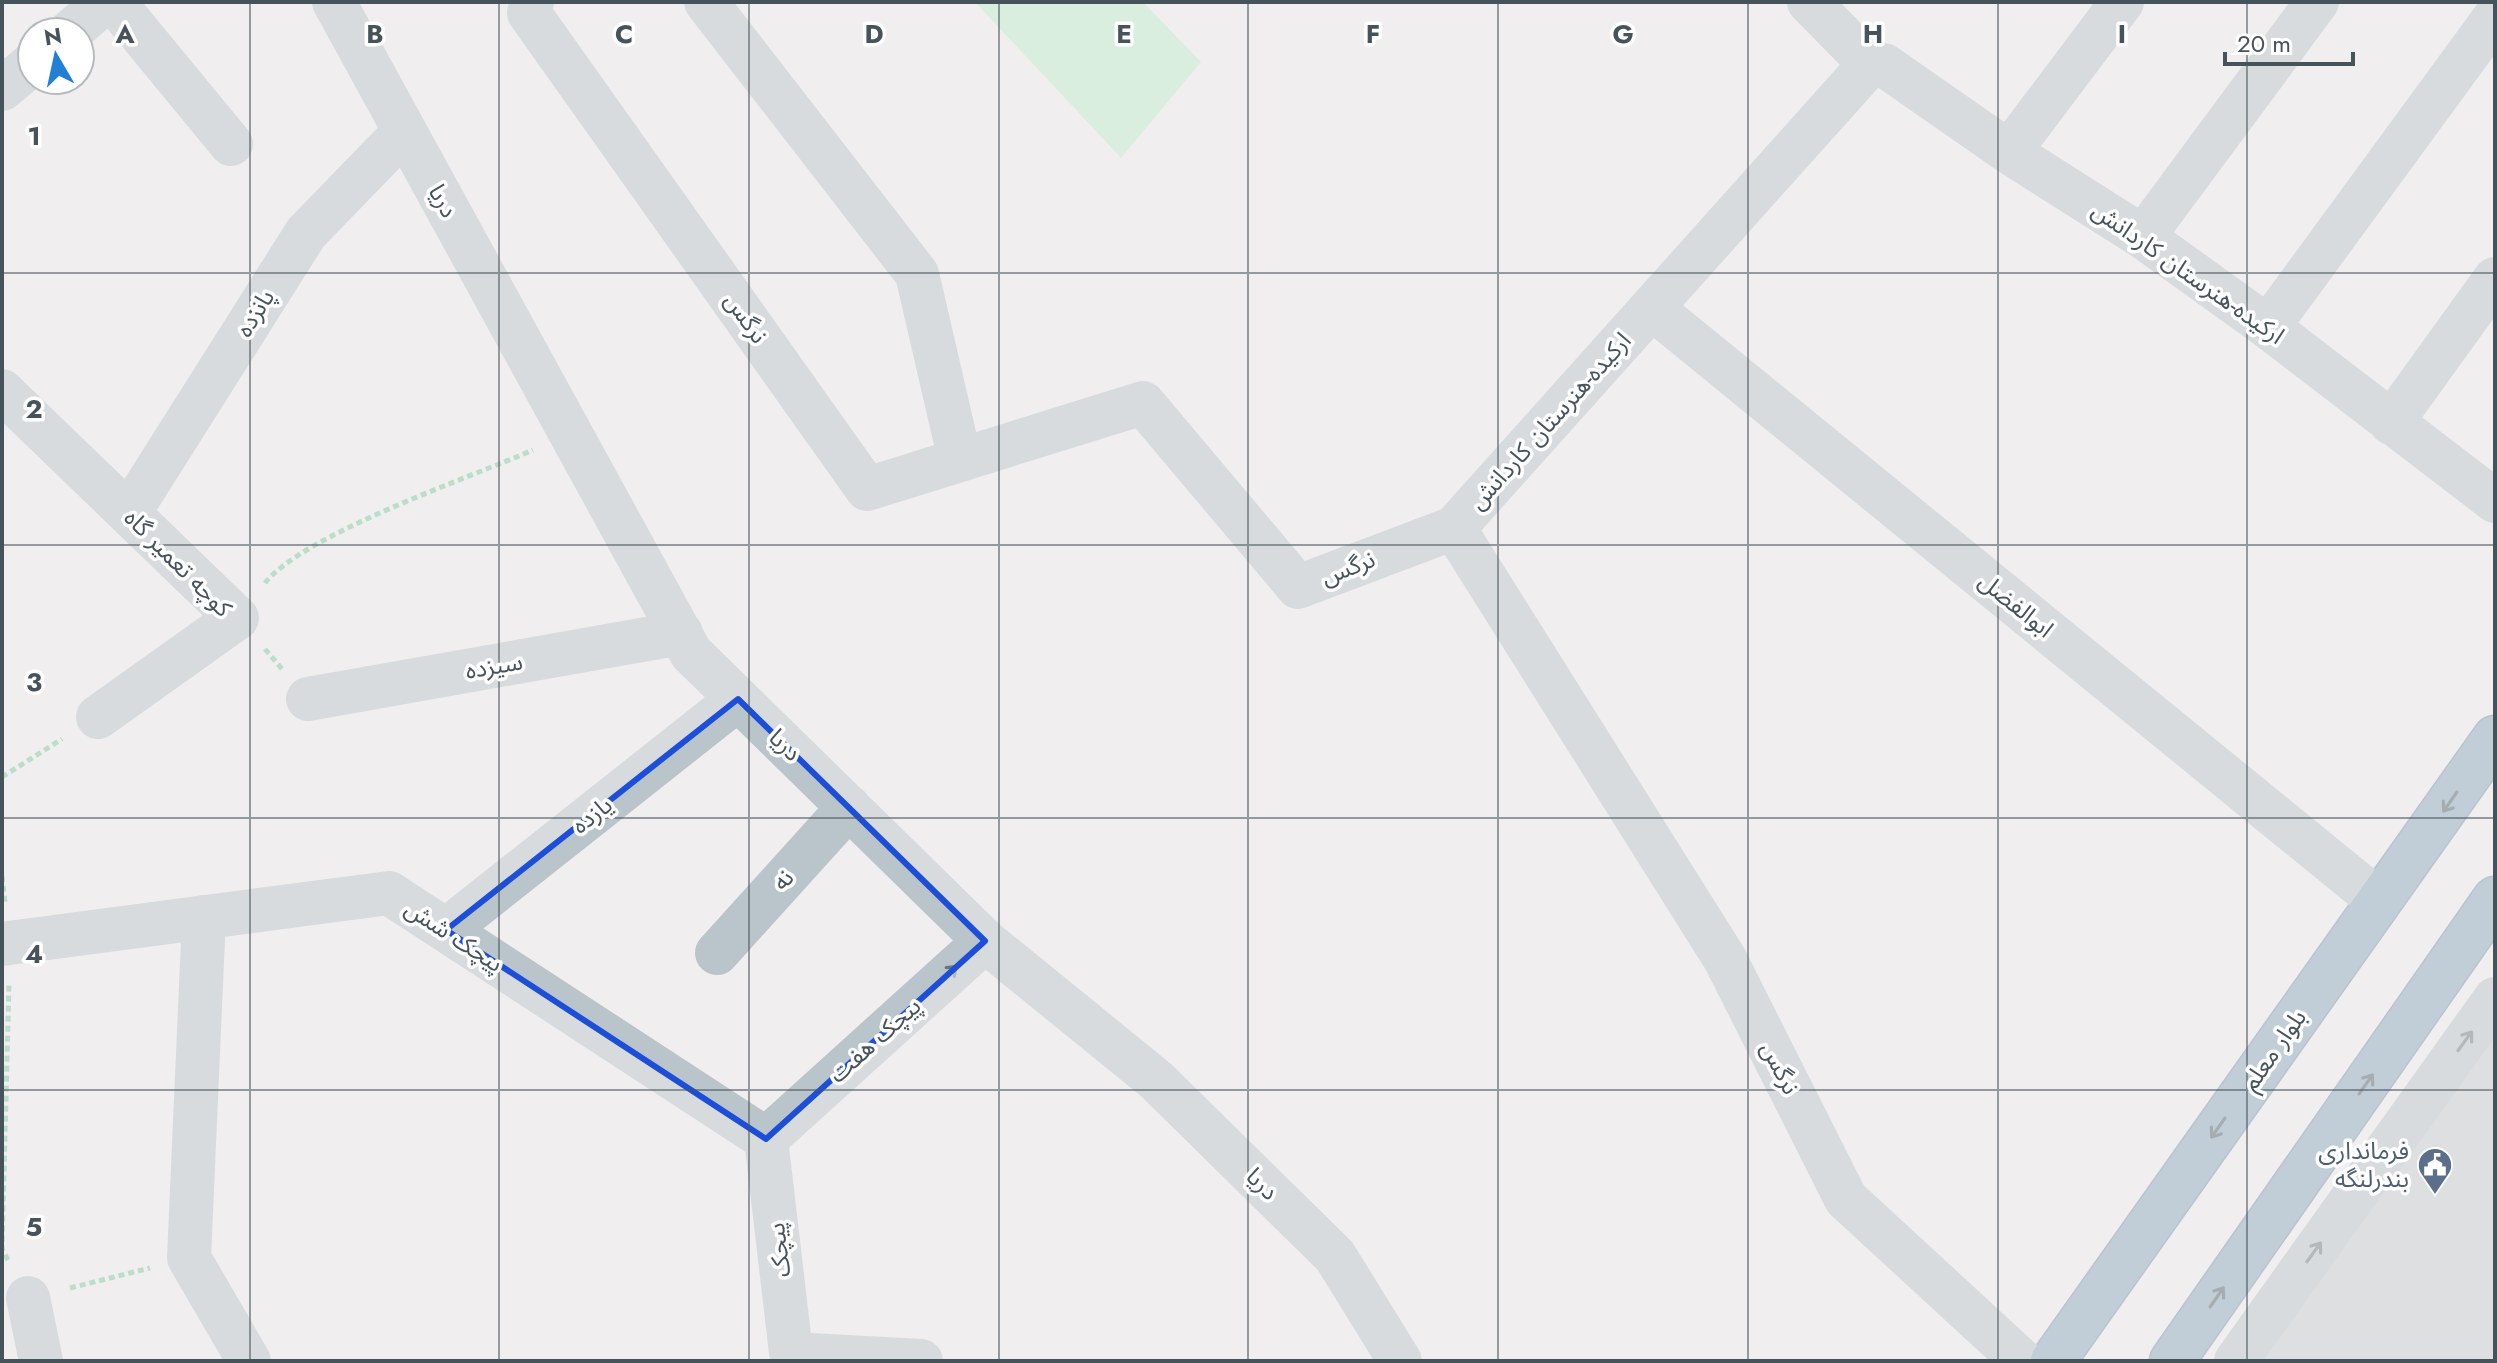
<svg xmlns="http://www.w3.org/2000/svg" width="2497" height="1363" viewBox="0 0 2497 1363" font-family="Jost,'Noto Sans Arabic',sans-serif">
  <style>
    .green { fill: #bfedcd }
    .building { fill: #c8ccd1; filter: url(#shadow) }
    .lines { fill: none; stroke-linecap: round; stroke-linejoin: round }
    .highway-casing { stroke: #7490a7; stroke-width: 47 }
    .path { stroke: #78c99b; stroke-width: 5; stroke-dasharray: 6 4; stroke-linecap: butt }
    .minor { stroke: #bac4cb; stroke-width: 44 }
    .highway { stroke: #88a5bb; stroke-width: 44 }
    .oneway { stroke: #4e5b65 }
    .oneway2 { stroke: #6a757d }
    .marked { fill: none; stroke: #1d4ed8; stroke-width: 6; stroke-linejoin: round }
    .grid { fill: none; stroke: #47535b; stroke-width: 2; stroke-opacity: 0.55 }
    .labels { text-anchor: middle; stroke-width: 7; stroke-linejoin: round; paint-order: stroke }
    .street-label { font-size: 24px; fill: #47535b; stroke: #fff }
    .service-label { font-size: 24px; fill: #4e5e75; stroke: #fff; text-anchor: end }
    .grid-label { font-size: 26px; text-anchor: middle; font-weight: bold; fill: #47535b; stroke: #fff; stroke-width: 7; stroke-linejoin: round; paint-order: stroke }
  </style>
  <defs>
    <filter id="shadow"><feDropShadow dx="7" dy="7" stdDeviation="0" flood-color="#0004"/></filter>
  </defs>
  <rect width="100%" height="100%" fill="#f1eeef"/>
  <path class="green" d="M975,2H1143L1201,62L1121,158Z"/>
  <path class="building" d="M2495,1031V1361H2255Z"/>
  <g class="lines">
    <defs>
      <path id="highway" d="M2053,1361L2495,738
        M2172,1361L2495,899"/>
    </defs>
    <use href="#highway" class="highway-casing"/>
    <path class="path" d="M265,583C304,534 469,478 533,450
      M265,649L282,669
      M2,777L62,739
      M2,876L5,902
      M8,1260L2,1249L9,984
      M70,1288L150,1268"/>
    <path class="minor" d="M114,2L231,144
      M334,2L691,653L985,941L1156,1080L1335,1256L1400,1361
      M532,2L529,13L867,489L1143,403L1298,587L1454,528L1725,959L1846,1199L2022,1361
      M706,2L917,274L960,460
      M1809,2L1870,64
      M70,32L105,2
      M2,89L32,64
      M2009,152L2122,2
      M2143,237L2317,2
      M1653,309L2379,901
      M2268,327L2495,17
      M2,391L237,618L98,717
      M2391,423L2495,279
      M129,513L306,233L405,131
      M1454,528L1870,64L1884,65L2009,152L2143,237L2268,327L2495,501
      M308,699L681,633
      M204,917L189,1258L249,1361
      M446,930L738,699
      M2,944L389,893L766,1139
      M717,953L849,807
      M766,1139L985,941
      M766,1139L792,1361
      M28,1298L41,1361
      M792,1354L921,1361
      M2236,1361L2495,999"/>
    <use href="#highway" class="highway"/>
  </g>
  <defs><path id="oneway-shaft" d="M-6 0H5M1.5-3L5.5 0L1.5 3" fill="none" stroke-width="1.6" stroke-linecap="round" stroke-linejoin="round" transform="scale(2)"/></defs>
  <g class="oneway">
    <use href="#oneway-shaft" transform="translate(2450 802) rotate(125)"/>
    <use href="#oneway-shaft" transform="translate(2366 1084) rotate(-55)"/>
    <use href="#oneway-shaft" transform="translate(2218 1128) rotate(125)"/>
    <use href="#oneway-shaft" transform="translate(2217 1297) rotate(-55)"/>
  </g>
  <g class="oneway2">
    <use href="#oneway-shaft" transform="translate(948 974) rotate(-42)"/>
    <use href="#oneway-shaft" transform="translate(2465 1041) rotate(-54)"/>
    <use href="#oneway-shaft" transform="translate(2314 1252) rotate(-54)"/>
  </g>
  <path d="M0 0H2497V1363H0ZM738,699L985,941L766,1139L446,930Z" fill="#f1eeef" fill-opacity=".55" fill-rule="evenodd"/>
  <path class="marked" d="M738,699L985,941L766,1139L446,930Z"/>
  <path class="grid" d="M250,2V1361M499,2V1361M749,2V1361M999,2V1361M1248,2V1361M1498,2V1361M1748,2V1361M1998,2V1361M2247,2V1361M2,273H2495M2,545H2495M2,818H2495M2,1090H2495"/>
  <defs>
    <symbol id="civic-pin" viewBox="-11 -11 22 30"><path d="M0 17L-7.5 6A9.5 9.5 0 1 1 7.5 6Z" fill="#5c6f8a" stroke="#fff"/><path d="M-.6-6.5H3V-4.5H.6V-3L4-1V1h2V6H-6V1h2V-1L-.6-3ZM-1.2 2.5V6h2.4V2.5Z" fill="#fff"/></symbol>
  </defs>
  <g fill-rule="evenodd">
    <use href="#civic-pin" x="2415" y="1145" width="40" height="54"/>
  </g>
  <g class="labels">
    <g class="street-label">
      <text transform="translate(443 201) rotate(61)" y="8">دریا</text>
      <text transform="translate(2188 273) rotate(35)" y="8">ارکیده-هنرستان کاردانش</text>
      <text transform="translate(255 313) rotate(-58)" y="8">پانزده</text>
      <text transform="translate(746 318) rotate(55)" y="8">نرگس</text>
      <text transform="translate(1550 421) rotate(-48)" y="8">ارکیده-هنرستان کاردانش</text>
      <text transform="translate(178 563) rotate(45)" y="8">کوچه تعمیر گاه</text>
      <text transform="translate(1348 568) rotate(-21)" y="8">نرگس</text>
      <text transform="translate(2016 605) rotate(39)" y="8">ابوالفضل</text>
      <text transform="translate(494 666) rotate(-10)" y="8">سیزده</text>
      <text transform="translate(785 745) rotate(44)" y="8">دریا</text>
      <text transform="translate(592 815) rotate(-38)" y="8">یازده</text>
      <text transform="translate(783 880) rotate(-48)" y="8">نه</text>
      <text transform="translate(454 936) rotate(33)" y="8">پیچک شش</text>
      <text transform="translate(875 1040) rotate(-42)" y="8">پیچک هفت</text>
      <text transform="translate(2274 1050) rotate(-55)" y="8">بلوار معلم</text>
      <text transform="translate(1780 1068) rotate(63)" y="8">نرگس</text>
      <text transform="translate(1262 1184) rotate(45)" y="8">دریا</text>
      <text transform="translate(779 1250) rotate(-97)" y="8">پیچک</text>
    </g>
    <g class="service-label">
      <text x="2409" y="1159">فرمانداری<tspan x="2409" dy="28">بندرلنگه</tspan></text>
    </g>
  </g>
  <g class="grid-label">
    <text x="125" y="43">A</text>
    <text x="375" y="43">B</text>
    <text x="624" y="43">C</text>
    <text x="874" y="43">D</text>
    <text x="1124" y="43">E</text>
    <text x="1373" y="43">F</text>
    <text x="1623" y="43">G</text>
    <text x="1873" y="43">H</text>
    <text x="2122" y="43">I</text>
    <text x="34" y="145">1</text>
    <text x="34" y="418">2</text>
    <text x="34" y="691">3</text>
    <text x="34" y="963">4</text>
    <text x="34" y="1236">5</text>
  </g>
  <rect width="2497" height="1363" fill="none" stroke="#47535b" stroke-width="8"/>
  <g transform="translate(56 56) rotate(351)"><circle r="38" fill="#ffffff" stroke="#b5babd" stroke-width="2"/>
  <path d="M0-6L14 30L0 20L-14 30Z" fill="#217fd8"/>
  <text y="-12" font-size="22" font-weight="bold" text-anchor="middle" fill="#47535b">N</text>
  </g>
  <path d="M2225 52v12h128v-12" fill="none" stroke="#47535b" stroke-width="4"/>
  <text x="2237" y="52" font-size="24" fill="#47535b" stroke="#ffffff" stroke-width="6" paint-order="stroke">20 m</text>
</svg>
